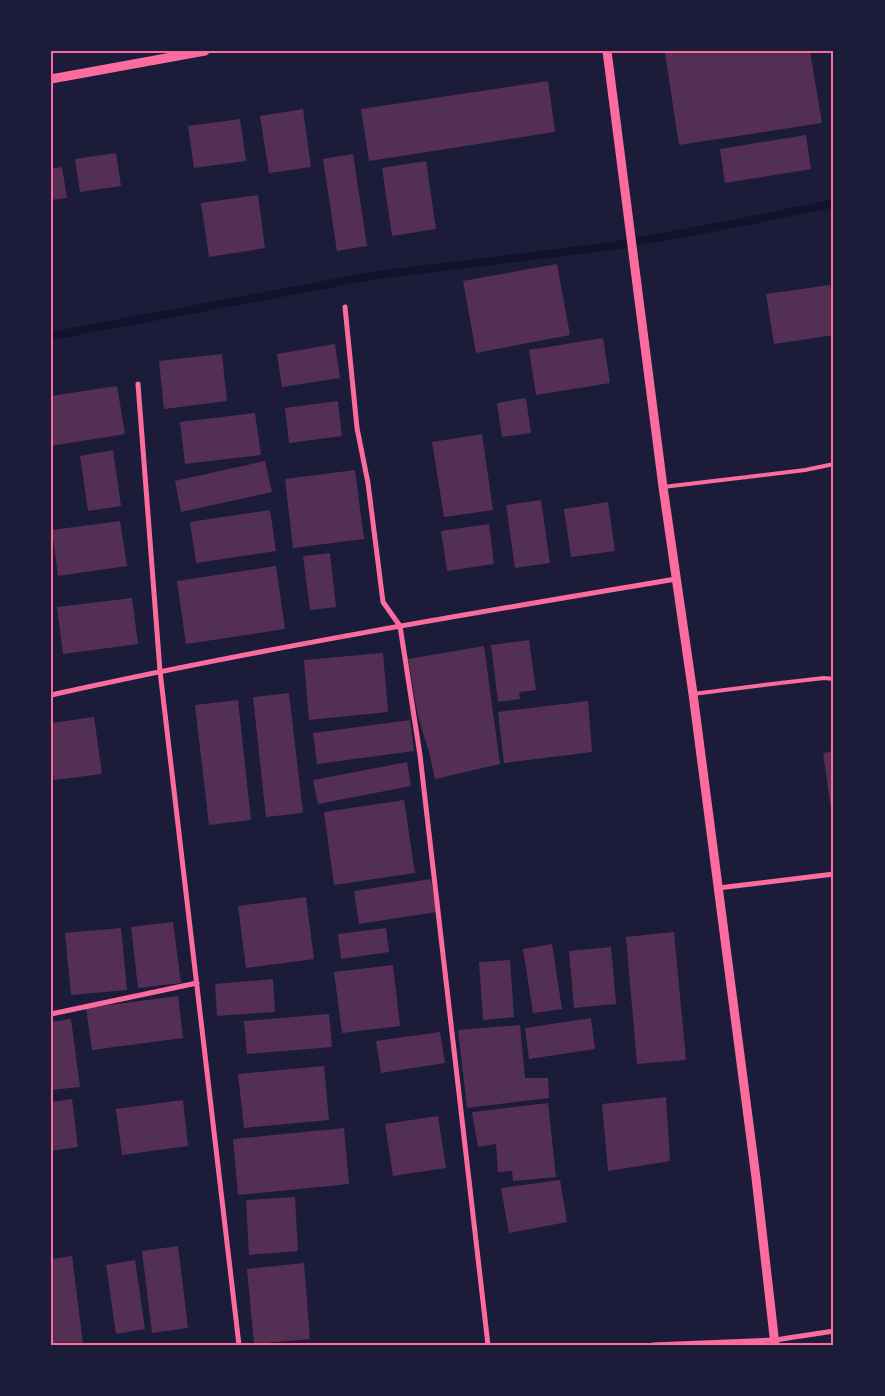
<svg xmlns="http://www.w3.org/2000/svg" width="885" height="1396" viewBox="0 0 885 1396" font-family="Manrope,sans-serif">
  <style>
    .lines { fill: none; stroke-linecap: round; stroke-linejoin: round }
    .stream { stroke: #12122b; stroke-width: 8 }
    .building { fill: #542f53 }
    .service { stroke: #ff6b9d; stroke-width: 4 }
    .minor { stroke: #ff6b9d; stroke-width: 5 }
    .tertiary { stroke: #ff6b9d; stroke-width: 9 }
    .neatline { fill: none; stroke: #ff6b9d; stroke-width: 2 }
  </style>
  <rect width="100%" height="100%" fill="#1b1b3a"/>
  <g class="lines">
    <path class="stream" d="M51,336L377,275L613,246L738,223L834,203"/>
  </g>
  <path class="building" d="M676,51H810L822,123L679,145L665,53Z
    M548,81L555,132L369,161L361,109Z
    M303,109L311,167L269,173L260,116Z
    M240,119L246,161L194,168L188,126Z
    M806,135L811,169L725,183L720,149Z
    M116,153L121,186L80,192L75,159Z
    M353,154L367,246L337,251L323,159Z
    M426,161L436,229L392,236L382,168Z
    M62,167L67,198L51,200V169Z
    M258,195L265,248L209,257L201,203Z
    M557,264L570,335L476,353L463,281Z
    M830,285L834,309V335L774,344L766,294Z
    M603,338L610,383L536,395L529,350Z
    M335,344L340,378L282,387L277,354Z
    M222,354L227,401L164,409L159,361Z
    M117,386L125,434L51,446V396Z
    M526,398L531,433L502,437L497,403Z
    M338,401L342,436L289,443L285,408Z
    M255,413L261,455L185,464L180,422Z
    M482,434L493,510L444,517L432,442Z
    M113,450L121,506L88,511L80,456Z
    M265,461L272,492L181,512L175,481Z
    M355,470L364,539L293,548L285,479Z
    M541,500L550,563L515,568L506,505Z
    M608,502L615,551L571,557L564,509Z
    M270,510L276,551L196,563L190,522Z
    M120,521L127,566L58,576L52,530Z
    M489,524L494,564L447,571L441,531Z
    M330,553L336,607L310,610L303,556Z
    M276,566L285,629L186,644L177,581Z
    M132,598L138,644L63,654L57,607Z
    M529,640L536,690L519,692L520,699L498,702L491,645Z
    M484,646L500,764L435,779L429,752L418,716L408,659Z
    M383,653L388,712L309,720L304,660Z
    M289,693L303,813L266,817L253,697Z
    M238,700L251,820L209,825L195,705Z
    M588,701L592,752L504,763L498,712Z
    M94,717L102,774L54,780L51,757V723Z
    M410,720L414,751L317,764L313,733Z
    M834,751V823H833L823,753Z
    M407,762L411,786L318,804L313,780Z
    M404,800L415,873L334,885L324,812Z
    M431,879L436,912L359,924L354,891Z
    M306,897L314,959L246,968L238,906Z
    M173,922L181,983L138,988L131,927Z
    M121,928L127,990L71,995L65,933Z
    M386,928L389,952L341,959L338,934Z
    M674,932L686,1060L637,1064L626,937Z
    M552,944L562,1009L533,1013L523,949Z
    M611,947L616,1004L574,1008L569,951Z
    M510,960L514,1017L483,1020L479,962Z
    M393,965L400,1026L342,1033L334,972Z
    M273,979L275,1012L217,1016L215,984Z
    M178,996L183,1038L92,1050L86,1008Z
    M329,1014L332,1047L247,1054L244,1021Z
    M591,1018L595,1049L529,1059L525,1028Z
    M71,1019L80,1087L51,1090V1022Z
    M520,1025L525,1078H548L549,1098L467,1108L458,1030Z
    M440,1032L445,1063L381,1073L376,1041Z
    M324,1066L329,1120L244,1128L238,1074Z
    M666,1097L670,1161L608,1171L602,1104Z
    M72,1099L78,1147L51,1151V1102Z
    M183,1100L188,1146L122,1155L116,1109Z
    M548,1103L556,1177L513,1181L512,1171L498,1172L496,1144L478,1147L472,1112Z
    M438,1116L446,1168L393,1176L385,1124Z
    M344,1128L349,1184L238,1195L233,1139Z
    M560,1180L567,1222L509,1233L501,1188Z
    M295,1197L298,1251L249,1255L246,1200Z
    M178,1246L188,1328L152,1333L142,1251Z
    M72,1256L83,1344L51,1345V1259Z
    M135,1260L145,1329L116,1334L106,1265Z
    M304,1263L310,1339L254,1344L247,1269Z"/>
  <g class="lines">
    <path class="service" d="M663,487L805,470L834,464
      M693,694L780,683L824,678L834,679"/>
    <path class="minor" d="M345,307L357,428L368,483L383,602L400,626L420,755L488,1345
      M138,384L160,671L239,1345
      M51,695C258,649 467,614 676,579
      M718,888L834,874
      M51,1014L197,983
      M653,1345L775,1340L834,1331"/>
    <path class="tertiary" d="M607,51L663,487L693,694L756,1178L775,1345
      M51,79L205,51"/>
  </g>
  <rect width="885" height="1396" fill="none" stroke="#1b1b3a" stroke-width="105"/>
  <rect x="52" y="52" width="780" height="1292" class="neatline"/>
</svg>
